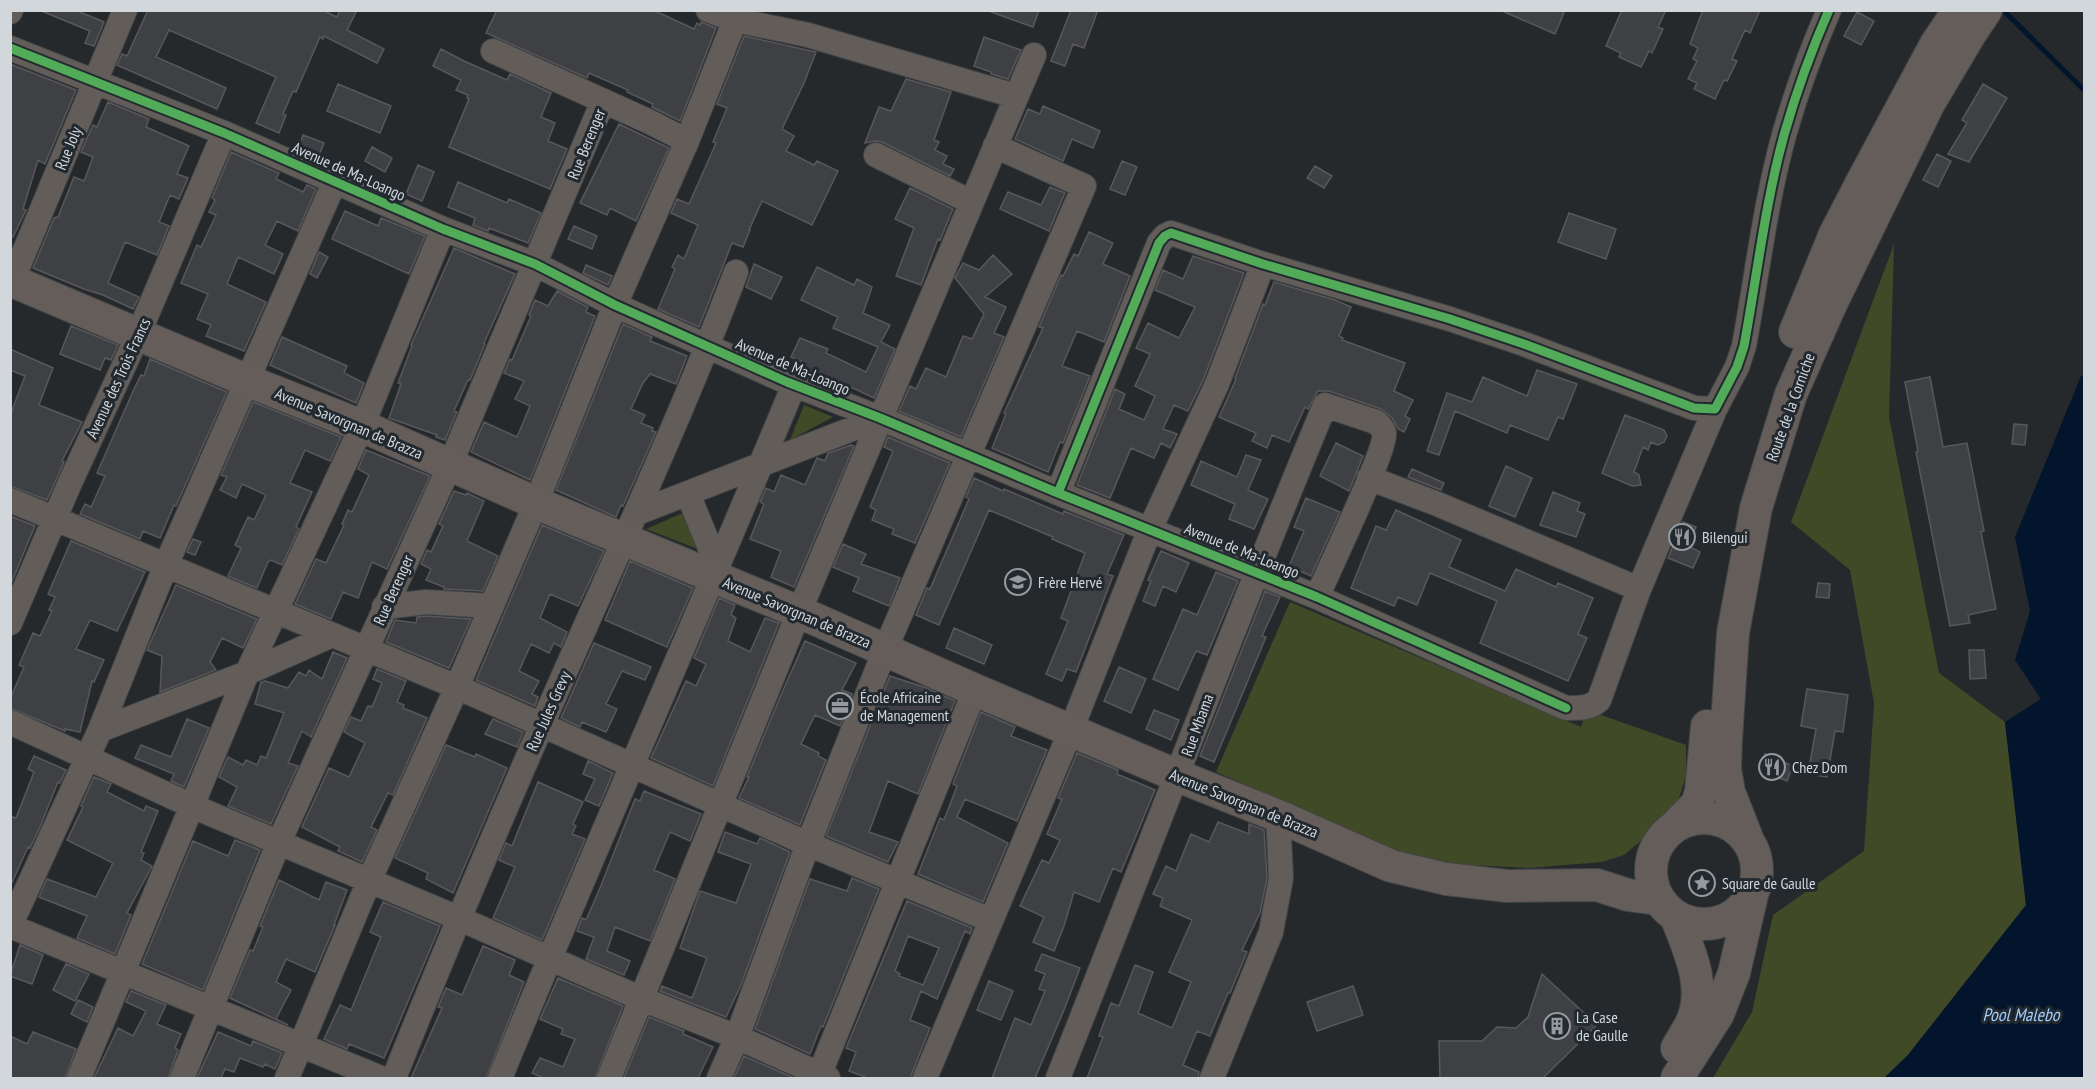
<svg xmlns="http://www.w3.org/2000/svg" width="2095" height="1089" viewBox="0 0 2095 1089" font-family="'PT Sans Narrow',sans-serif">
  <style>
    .green { fill: #404a27 }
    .water { fill: #03142d }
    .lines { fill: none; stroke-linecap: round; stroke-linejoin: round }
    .stream { stroke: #03142d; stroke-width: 5 }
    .building { fill: #3f4043; stroke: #58585b; stroke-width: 1.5; fill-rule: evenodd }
    .minor-casing { stroke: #424547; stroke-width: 26 }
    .major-casing { stroke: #424547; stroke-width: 34 }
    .minor { stroke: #635d5a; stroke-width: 24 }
    .major { stroke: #645d5a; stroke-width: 32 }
    .cycleway-casing { stroke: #222a30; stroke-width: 13 }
    .cycleway { stroke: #51ab58; stroke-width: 9 }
    .labels { text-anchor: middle; stroke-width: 6; stroke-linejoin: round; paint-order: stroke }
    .street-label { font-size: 16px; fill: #d2d7dc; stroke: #222a30 }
    .poi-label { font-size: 16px; fill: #d2d7dc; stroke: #222a30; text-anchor: start }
    .water-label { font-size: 18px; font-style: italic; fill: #a0cbfb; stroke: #222a30 }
  </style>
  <rect width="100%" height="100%" fill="#26292c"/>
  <path class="green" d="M1894,244L1889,417L1939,673L2005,722L2026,905L1908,1055L1884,1078H1713L1752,1012L1773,915L1864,851L1874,703L1850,570L1791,522Z
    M804,405L833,417L790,440Z
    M685,512L698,549L646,529Z
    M1290,602L1581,727L1587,710L1686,745V776L1677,804L1662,823L1624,855L1602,862L1529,868L1449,864L1394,851L1216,772Z"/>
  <path class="water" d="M2084,375V1078H1884L1908,1055L2026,905L2005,722L2041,699L2015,660L2030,611L2015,537L2081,376Z"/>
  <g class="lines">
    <path class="stream" d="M2003,10L2084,90"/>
  </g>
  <path class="building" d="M39,10H75L104,22L94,46L85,43L90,31Z
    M148,10H322L337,17L340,10H357L347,30L384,49L377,63L324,36L323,39L320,37L296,92L293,91L283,114L286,115L279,133L256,123L276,77L169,30L156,57L226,88L217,109L117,65L122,54L127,56Z
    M497,10H653L694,29L697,23L700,25L701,22L716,28L680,121L652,107L653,104L627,92L628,90L589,73L587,78L486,33Z
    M991,10H1039L1033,27L991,12Z
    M1071,10H1098L1084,48L1073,44L1065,66L1051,61Z
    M1500,10H1565L1555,34Z
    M1622,10H1666L1658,27L1663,29L1652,53L1649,51L1641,67L1619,57L1621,53L1606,46Z
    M1703,10H1760L1750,33L1745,30L1732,59L1737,61L1727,81L1724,80L1715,99L1694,89L1697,83L1688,79L1697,61L1693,59L1698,48L1690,44Z
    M1857,12L1874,21L1861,45L1844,36Z
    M744,36L816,52L804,83L782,129L794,136L786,151L814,165L817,161L838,171L812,225L762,201L749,230H750L743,247L732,243L699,327L658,309L675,269L672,267L678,255L684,259L698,225L671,213L677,199L689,204L716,143L713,142L727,108L717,104Z
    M984,37L1021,50L1008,79L991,74V72L974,66Z
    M441,49L464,61L507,80L510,74L551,93L541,117L555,123L548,141L567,149L550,189L449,147L469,99L467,98L468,95L456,90L461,80L433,66Z
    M10,64L76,90L45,164L38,160L23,209L26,210L13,237H10Z
    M906,79L951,92L934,140L939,142L935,150L947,156L943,164L954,169L950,176L882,142L875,141L865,143L879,107L891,111Z
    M338,84L391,106L380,133L327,111Z
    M1983,84L2007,98L1969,162L1948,154L1967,123L1962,120Z
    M108,102L149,119L146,127L189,146L177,174L188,178L179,199L170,195L159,222L169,226L157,255L125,242L108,283L139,297L133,309L103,295L84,289L33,268L54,218L58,217L74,177L84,181L93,157L81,152L93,125L97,127Z
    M1043,106L1100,131L1093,148L1072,139L1063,161L1015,139L1028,109L1040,114Z
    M619,124L669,148L636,221L610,208L607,215L580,203Z
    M303,135L324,143L318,158L298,150Z
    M372,147L392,158L385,172L365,161Z
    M231,152L279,173L276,179L303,192L307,185L316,189L298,231L277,221L265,245L283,254L274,274L238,257L227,284L266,302L244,351L206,336L211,325L197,319L208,294L181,283L197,245L201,247L216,215L209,212L215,200L212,198Z
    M1937,154L1951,161L1938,187L1923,180Z
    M1122,161L1137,167L1125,195L1110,189Z
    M418,165L434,172L422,201L406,194Z
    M1315,166L1332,176L1324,188L1307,178Z
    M458,182L507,203L509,199L541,213L528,243L489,228L488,231L473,225L475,218L448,207Z
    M1050,187L1065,193L1049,231L1000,209L1008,192L1041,205Z
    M910,188L953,209L940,240L938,239L921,285L896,276L914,228L895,219Z
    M345,211L378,226L381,218L425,236L409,274L332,239Z
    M1569,213L1616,229L1606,259L1558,242Z
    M574,226L597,236L592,249L568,239Z
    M1089,232L1113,243L1103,264L1130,276L1104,342L1077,331L1062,366L1090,376L1063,443L1060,442L1048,472L992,448L1006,414L1004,413L1043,328L1039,327L1061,275L1063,276L1074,254L1078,256Z
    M454,248L515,274L484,343L485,344L470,380H468L454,411L457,412L445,440L436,437L437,435L389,418L401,384L398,383L412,346L411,345Z
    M319,252L328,257L317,278L310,274Z
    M993,255L1012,274L985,297L1006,307L994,333L1004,337L961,437L899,411L910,386L916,389L926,368L946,377L963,336L972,339L984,314L955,278L963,263L979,270Z
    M1193,256L1244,273L1204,378L1188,411L1174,405L1163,429L1177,434L1170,448L1161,443L1154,458L1131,448L1110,498L1077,485L1115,389L1125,394L1119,409L1144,420L1155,396L1135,386L1150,354L1136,348L1148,323L1179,338L1195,307L1155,290L1163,270L1183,279Z
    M754,264L782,277L771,299L746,287Z
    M586,265L612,276L608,285L583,273Z
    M817,267L854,285L857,279L872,287L863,313L890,325L881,342L895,349L874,398L838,381L835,385L801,372L805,363L791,357L800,338L828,349L826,353L866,372L878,347L833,328L838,317L801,300Z
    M1274,282L1335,300L1351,307L1339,336L1343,338L1342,340L1405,363L1394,391L1413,400L1405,416L1410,419L1404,432L1398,429L1392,418L1381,409L1329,391H1318L1308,409L1305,407L1289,442L1272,435L1267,448L1252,441L1256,433L1219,417L1236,379L1235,378L1263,304L1265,305Z
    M557,291L588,307L586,312L595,316L530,480L471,452L484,422L517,437L530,406L515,399L524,381L504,373L510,359L512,360L531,316L529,315L535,300L548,306Z
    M623,324L652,337L650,341L687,356L676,384L650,374L643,383L631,409L645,415L641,423L653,428L652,431L656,432L623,506L621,505L616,517L556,490Z
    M71,326L118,345L111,360L105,358L100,370L60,354Z
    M282,337L347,366L344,373L364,383L356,403L270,365Z
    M10,349L53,368L39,405L82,422L62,461L64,462L47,500L10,486V416L25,376L10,370Z
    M150,359L227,392L176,506L174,505L160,538L143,531L140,539L80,514L85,504L91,507L105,476L97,473L134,389L141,375L144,376Z
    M1537,370L1577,384L1563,419L1558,417L1548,440L1510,425L1507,433L1455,411L1439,455L1427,451L1447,393L1472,402L1483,377L1527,396Z
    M1930,377L1943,447L1967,443L1984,531L1981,532L1996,609L1968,615L1970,623L1950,626L1916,452L1918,451L1905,382Z
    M253,402L341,437L330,461L305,450L290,483L312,492L296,527L299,529L282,565L271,560L268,562L257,588L228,576L241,548L235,545L248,517L254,520L266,495L242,484L236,498L220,490L227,477L221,475Z
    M1625,415L1664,430L1667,436L1664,442L1658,445L1651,442L1648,450L1643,447L1634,472L1639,475L1641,485L1632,486L1602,473Z
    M2014,424L2027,425L2025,445L2012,444Z
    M888,437L950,463L915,543L892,534L894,529L872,520L876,510L870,507L893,451L884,447Z
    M1336,443L1363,456L1349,491L1320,476Z
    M851,445L854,446L794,587L771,577L781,551L750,539L764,504L760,502L766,488L774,492L781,475L805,485L817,458L825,461L828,453Z
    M366,450L430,476L387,569L372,562L358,598L343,592L331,619L295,604L316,559L326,563L344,525L342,524L348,510L352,512L369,475L358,469Z
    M1246,455L1261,460L1248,490L1268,499L1254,529L1229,519L1235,504L1191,485L1201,461L1237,477Z
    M1506,466L1532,478L1515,517L1489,506Z
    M1412,469L1444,483L1441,490L1408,477Z
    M974,478L1003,491L1004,489L1063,514L1064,511L1124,535L1107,574L1113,576L1076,672L1067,669L1062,681L1046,674L1068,621L1061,618L1085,553L1052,539L1053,537L989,510L939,625L916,615L927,588L930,589L969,499L966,497Z
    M454,491L466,495L467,493L484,501L467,541L498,556L483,591L444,589V587L426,580L431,569L421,564L427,550L431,552L443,526L439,524Z
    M1553,492L1580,503L1577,511L1585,514L1576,537L1540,525Z
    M1306,498L1340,512L1311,576L1289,566L1304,531L1294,527Z
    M1396,510L1461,540L1449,567L1505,591L1516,569L1556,587L1558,583L1593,598L1578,634L1587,638L1568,681L1480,643L1497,601L1430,573L1417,605L1398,597L1394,606L1351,588L1376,526L1386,530Z
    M10,516L35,526L10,586Z
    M1683,522L1696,527L1688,546L1700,552L1693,568L1668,558Z
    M542,525L604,551L578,606L550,594L540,618L567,632L561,647L554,643L549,653L531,644L519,671L539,681L532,694L538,697L535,706L476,680Z
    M193,539L201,542L195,555L187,552Z
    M71,541L145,572L117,631L90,620L76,649L104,660L94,682L92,681L80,732L65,729V731L10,708V699L24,667L19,665L33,633L40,636L52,611L49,610L55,597L48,594Z
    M843,544L866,554L861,564L900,578L889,606L853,591L859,578L833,567Z
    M1161,551L1189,563L1176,592L1163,586L1155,606L1143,601L1151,581L1148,580Z
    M630,561L693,588L667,647L605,620Z
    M1216,572L1238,581L1207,655L1196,651L1178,690L1153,679L1183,609L1197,615Z
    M1818,583L1830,584L1829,598L1816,597Z
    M176,585L257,619L243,648L222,638L210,662L216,670L160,692L162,656L147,650Z
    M1265,591L1280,597L1262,636L1266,637L1214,762L1200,756Z
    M719,598L735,605L731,615L736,618L728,641L750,652L765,618L779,623L713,786L651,758L686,681L696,686L706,664L694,658Z
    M426,616L471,619L449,668L386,642L395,620L416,623L417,617Z
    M954,628L992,645L984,664L946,648Z
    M805,641L856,663L842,690L852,694L840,726L815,715L801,744L819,753L818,756L826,760L800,825L739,798L749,777H747L780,697Z
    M594,643L651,667L645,680L622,671L606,704L617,709L606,732L582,722L580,727L561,718Z
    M1969,650H1984L1986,678L1970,679Z
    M333,652L347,658L311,737L302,731L288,763L298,766L271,824L228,806L237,787L219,777L228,757L243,765L246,760L257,765L261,756L266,758L284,713L255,704L261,682L265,681L288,688L299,672L306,676L309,670L322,679Z
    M1119,667L1146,679L1131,713L1104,701Z
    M377,669L406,681L397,702L404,705L403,708L427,718L393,795L388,793L371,827L377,830L362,862L338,851L340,847L302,827L329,768L349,777L365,743L344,732L351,717L361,721L368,706L372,707L382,683L373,679Z
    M890,676L927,688L955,701L918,794L888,781L869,832L898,842L888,862L826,836Z
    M1807,689L1848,695L1843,732L1835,731L1827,777L1808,774L1816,729L1801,726Z
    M1154,710L1179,720L1171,740L1146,729Z
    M981,712L1015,727L1011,736L1047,750L1017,821L965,799L957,817L1008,843L983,902L918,874L940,818L944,820L957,786L953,784Z
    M187,719L209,728L184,787L171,781L174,774L135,758L141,745L171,757Z
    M493,719L523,732L517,747L485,734Z
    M446,745L475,757L476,754L507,768L453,893L426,879L428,873L395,858Z
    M1077,753L1118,770L1117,774L1155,790L1121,872L1113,868L1099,902L1074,892L1064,926L1054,951L1033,942L1044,917L1020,906L1042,860L1049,863L1060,840L1047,834L1062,799L1058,798Z
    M1765,754L1793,766L1787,781L1759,769Z
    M34,756L66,770L60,783L58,782L40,827L30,848L28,847L10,887V816L16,818L34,772L28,769Z
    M588,761L613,773L599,806L585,800L595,779L583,774Z
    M94,777L111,784L107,792L144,811L146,806L158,811L141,852L144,853L141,860L152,866L127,913L131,915L115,954L77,938L87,916L39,897L47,879L96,897L113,863L67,840L83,807L81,806Z
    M538,782L583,802L573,824L576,826L572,834L585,839L542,940L493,918L515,867L499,860L506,843L512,846Z
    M644,791L701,814L690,841L670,832L654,870L675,879L650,941L615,927L607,951L630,961L624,975L586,959L594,937L577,931L582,918L586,920L600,888L635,799L640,801Z
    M1218,822L1249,834V824L1264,830L1267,878L1260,913L1242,950L1247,952L1230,993H1228L1210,1036L1197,1031L1183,1065L1199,1072L1198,1078H1087L1103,1037L1099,1036L1111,1003L1119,1006L1135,965L1153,972L1138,1013L1172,1028L1191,982L1169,972L1192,920L1160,906L1163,898L1153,894L1166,866L1176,871L1191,834L1209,842Z
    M725,832L757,844L760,838L790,852L741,985L726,1017L660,991L662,986L692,998L707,958L680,948L700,891L736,903L751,864L718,852Z
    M235,840L260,850L203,990L142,964L193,841L228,856Z
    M852,878L879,889L823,1027L821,1026L810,1054L755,1029L810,879L847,891Z
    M279,880L319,900L326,882L347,890L334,925H335L315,972L286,959L276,982L291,990L276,1019L288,1025L230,998L250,950L253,951L263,927L260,926Z
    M907,901L972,928L970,934L965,931L937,999L921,991L910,1020L930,1028L910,1078H868L849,1071L856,1052L846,1048ZM908,936L939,948L923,985L899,976L900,974L895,971Z
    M383,902L440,926L384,1058L349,1044L347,1049L324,1039L340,1005L351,1010L381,937L370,932Z
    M20,945L43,955L32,984L10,976Z
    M483,946L515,960L509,975L524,982L486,1078H411L442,1008L438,1007L446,988L462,995Z
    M1042,954L1080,968L1064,1010L1035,1078H992L1015,1018L1031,1025L1045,991L1039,989L1045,974L1035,970Z
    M66,964L89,974L75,1001L53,990Z
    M1542,974L1597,1025L1543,1078H1440L1439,1041H1482L1497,1027L1516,1028L1528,1017Z
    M558,978L623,1006L595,1078H543L532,1073L540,1058L563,1067L575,1039L561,1034L563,1029L540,1019Z
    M989,981L1013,991L1001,1020L977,1010Z
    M1353,986L1363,1015L1317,1031L1307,1002Z
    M131,991L166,1005L157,1024L181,1034L175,1048L178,1050L168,1078H94L118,1028L133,1036L146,1011L126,1002Z
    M78,1000L93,1007L87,1022L71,1014Z
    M649,1017L684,1031L683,1034L713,1047L698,1078H624Z
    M33,1032L76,1049L65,1078H10V1036L27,1044Z
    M218,1032L251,1046L253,1041L282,1053L275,1069L265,1064L263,1067L240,1058L234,1072L225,1069L221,1078H197Z
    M744,1056L794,1078H734Z"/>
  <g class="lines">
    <defs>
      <path id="minor" d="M708,10L735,20L808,35L1015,96
        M10,12L11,10
        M10,48L224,133L443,229L535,264L615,305L787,382L880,418L1058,493L1317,597L1566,708C1579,708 1589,709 1599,700L1639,589L1715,409L1737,367L1744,346C1757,276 1765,204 1784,135C1796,93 1811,51 1829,10
        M493,51L650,122L687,141
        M876,155L971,202
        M10,286L125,10
        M1369,478L1435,503L1639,589
        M1058,493L1159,243L1165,236L1171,233L1263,264L1450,319L1524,344L1694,408L1715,409
        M688,494L717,565
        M10,500L457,687L808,844L990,920
        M637,513L880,418
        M384,607L426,602L492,606
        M10,623L69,485L138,335L224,133
        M10,722L192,806L458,918L642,999L737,1037L828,1078
        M100,730L247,673L332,635
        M10,926L100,730L166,565L335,181
        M10,926L381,1078
        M79,1078L247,673L362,426L443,229
        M182,1078L279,842L450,465L603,101
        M287,1078L369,881L457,687L536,503L615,305L687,141L735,20
        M394,1078C441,960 490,843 541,727C607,575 678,426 736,272
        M500,1078C595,846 698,617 794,385
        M609,1078L799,612L1034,55
        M719,1078L737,1037L808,844L885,650L1084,186L995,146
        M818,1078L975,690
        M925,1078L1071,730L1150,529L1217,384L1263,264
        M1058,1078C1147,854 1232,628 1325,405L1376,422C1379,425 1383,428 1384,433C1387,448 1327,574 1317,597
        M1212,1078L1271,932L1281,878L1278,816"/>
      <path id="major" d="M10,280L248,381L362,426L536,503L799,612L975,690L1178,776L1278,816L1391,866L1446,879L1507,886L1597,885L1628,895L1657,899
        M1795,332L1835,234L1864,178L1936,44L1959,10
        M1651 871a53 53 0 1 1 106 0a53 53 0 1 1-106 0Z
        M1677,824L1697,804L1701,791L1707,726
        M1747,838L1729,792L1725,769L1726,740L1733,633L1756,508L1791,394L1830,306L1929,103L1970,34L1986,10
        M1677,1048C1682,1039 1689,1029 1693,1019C1706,985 1689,950 1677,919
        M1677,1078L1718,1014L1734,973L1752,895"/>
    </defs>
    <use href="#minor" class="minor-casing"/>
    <use href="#major" class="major-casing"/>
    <use href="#minor" class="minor"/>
    <use href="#major" class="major"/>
    <defs>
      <path id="cycleway" d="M10,48L224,133L443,229L535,264L615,305L787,382L880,418L1058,493L1317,597L1566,708
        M1058,493L1159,243L1165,236L1171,233L1263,264L1450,319L1524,344L1694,408L1715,409L1737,367L1744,346C1757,276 1765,204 1784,135C1796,93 1811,51 1829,10"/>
    </defs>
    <use href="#cycleway" class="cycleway-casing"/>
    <use href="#cycleway" class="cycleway"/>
  </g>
  <defs>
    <symbol id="restaurant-ring" viewBox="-11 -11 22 22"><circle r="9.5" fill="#222a30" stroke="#969a9e" stroke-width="1.5"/><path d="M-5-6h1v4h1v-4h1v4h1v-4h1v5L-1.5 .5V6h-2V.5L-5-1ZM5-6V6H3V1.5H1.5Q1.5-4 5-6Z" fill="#969a9e"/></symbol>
    <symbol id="school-ring" viewBox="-11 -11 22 22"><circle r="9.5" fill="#222a30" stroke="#969a9e" stroke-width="1.5"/><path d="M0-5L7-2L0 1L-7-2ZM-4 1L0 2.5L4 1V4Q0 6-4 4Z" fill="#969a9e"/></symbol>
    <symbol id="office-ring" viewBox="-11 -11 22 22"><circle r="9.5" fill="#222a30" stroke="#969a9e" stroke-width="1.5"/><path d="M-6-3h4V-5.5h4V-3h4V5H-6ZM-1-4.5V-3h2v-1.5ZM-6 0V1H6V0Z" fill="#969a9e"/></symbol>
    <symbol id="sight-ring" viewBox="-11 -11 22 22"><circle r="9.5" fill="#222a30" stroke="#969a9e" stroke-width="1.5"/><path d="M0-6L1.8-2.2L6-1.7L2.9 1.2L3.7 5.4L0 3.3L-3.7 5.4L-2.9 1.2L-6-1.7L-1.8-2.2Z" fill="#969a9e"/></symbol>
    <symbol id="building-ring" viewBox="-11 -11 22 22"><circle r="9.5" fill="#222a30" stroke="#969a9e" stroke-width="1.5"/><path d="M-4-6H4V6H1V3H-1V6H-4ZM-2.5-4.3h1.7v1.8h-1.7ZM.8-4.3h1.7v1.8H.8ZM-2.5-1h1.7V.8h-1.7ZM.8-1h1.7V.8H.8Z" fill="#969a9e"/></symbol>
  </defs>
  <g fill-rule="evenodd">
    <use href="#restaurant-ring" x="1667" y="522" width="30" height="30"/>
    <use href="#school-ring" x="1003" y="567" width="30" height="30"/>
    <use href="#office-ring" x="825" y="691" width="30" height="30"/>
    <use href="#restaurant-ring" x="1757" y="752" width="30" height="30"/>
    <use href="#sight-ring" x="1687" y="868" width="30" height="30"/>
    <use href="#building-ring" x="1542" y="1011" width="30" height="30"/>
  </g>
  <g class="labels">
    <g class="street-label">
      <text transform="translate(586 144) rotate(-68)" y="6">Rue Berenger</text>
      <text transform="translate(68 148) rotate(-68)" y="6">Rue Joly</text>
      <text transform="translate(349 171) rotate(24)" y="6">Avenue de Ma-Loango</text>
      <text transform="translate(793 366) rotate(23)" y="6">Avenue de Ma-Loango</text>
      <text transform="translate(118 378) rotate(-65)" y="6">Avenue des Trois Francs</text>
      <text transform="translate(1790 407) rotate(-70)" y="6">Route de la Corniche</text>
      <text transform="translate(349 423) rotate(23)" y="6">Avenue Savorgnan de Brazza</text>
      <text transform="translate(1242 550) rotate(22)" y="6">Avenue de Ma-Loango</text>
      <text transform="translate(393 590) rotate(-66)" y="6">Rue Berenger</text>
      <text transform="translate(797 612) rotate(23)" y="6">Avenue Savorgnan de Brazza</text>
      <text transform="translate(548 711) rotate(-66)" y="6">Rue Jules Grevy</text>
      <text transform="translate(1197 725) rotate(-70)" y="6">Rue Mbama</text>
      <text transform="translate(1244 803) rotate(22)" y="6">Avenue Savorgnan de Brazza</text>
    </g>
    <g class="poi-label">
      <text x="1702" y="543">Bilengui</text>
      <text x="1038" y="588">Frère Hervé</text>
      <text x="860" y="703">École Africaine<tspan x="860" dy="18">de Management</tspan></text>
      <text x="1792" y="773">Chez Dom</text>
      <text x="1722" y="889">Square de Gaulle</text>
      <text x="1576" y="1023">La Case<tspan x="1576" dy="18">de Gaulle</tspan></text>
    </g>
    <g class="water-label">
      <text x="2021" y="1021">Pool Malebo</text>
    </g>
  </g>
  <rect width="2095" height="1089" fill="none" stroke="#d2d7dc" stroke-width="24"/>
</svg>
